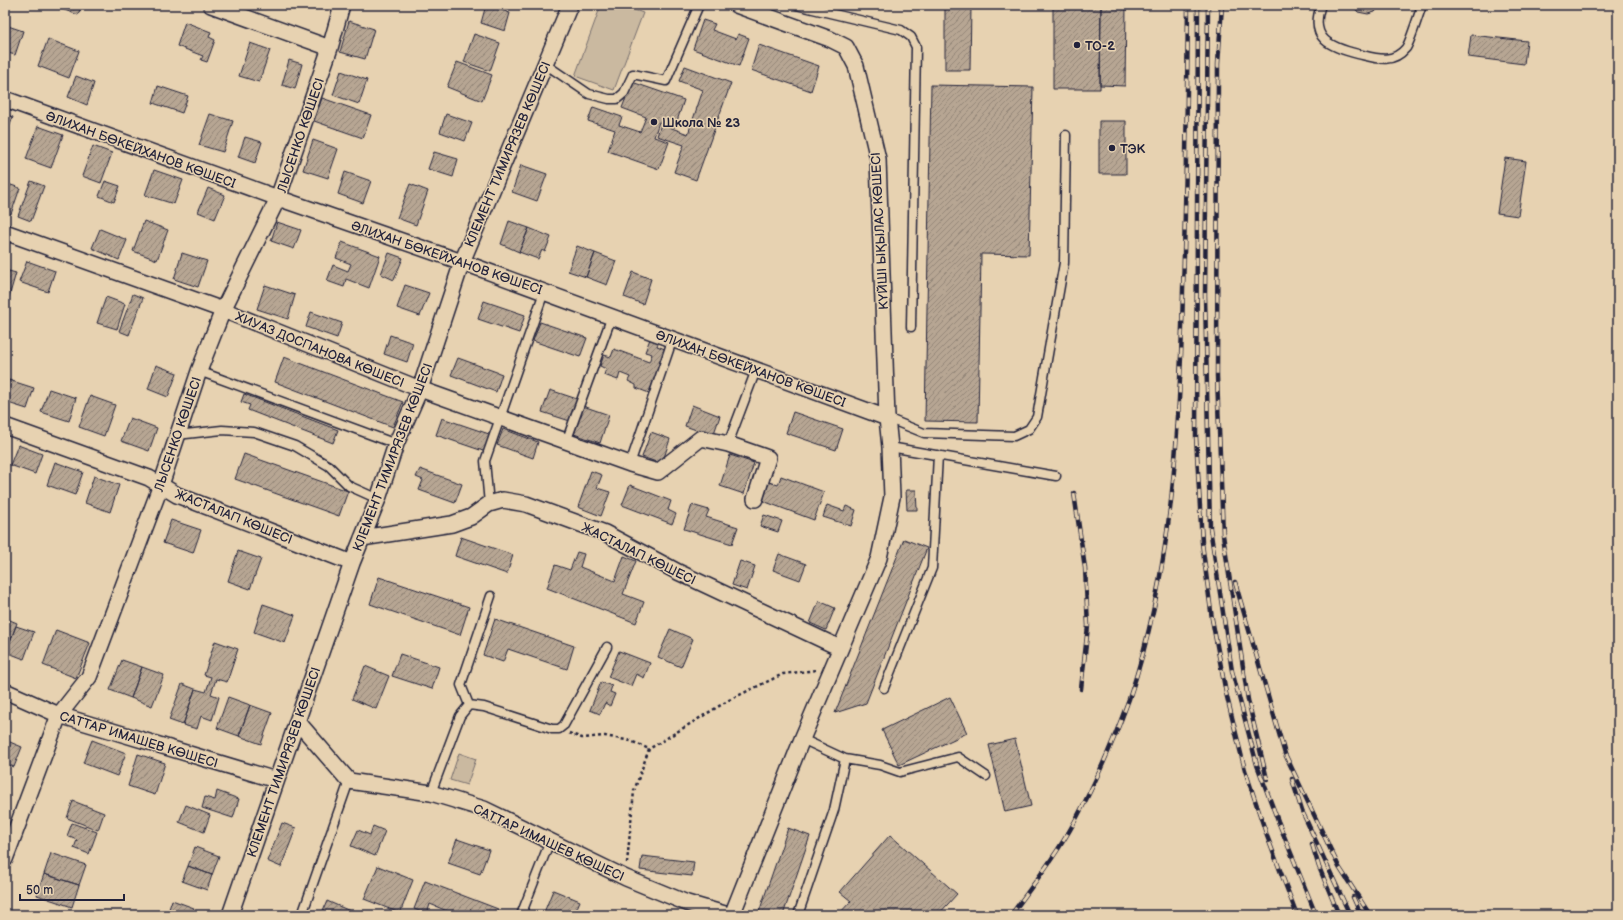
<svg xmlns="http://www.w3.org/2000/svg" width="1623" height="920" viewBox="0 0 1623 920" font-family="'Balsamiq Sans',sans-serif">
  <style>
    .pitch { fill: #cab9a0; stroke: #766e6e }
    .building { fill: url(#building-hatch); stroke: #22223b }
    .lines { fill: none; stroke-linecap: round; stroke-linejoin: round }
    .lane-casing { stroke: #22223b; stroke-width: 11 }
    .street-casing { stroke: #22223b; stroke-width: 18 }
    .path { stroke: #22223b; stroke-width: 2.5; stroke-dasharray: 3 3; stroke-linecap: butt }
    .lane { stroke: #e7d2b1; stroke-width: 8 }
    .street { stroke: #e7d2b1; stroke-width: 15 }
    .rail-casing { stroke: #22223b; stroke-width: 4.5 }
    .rail { stroke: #e7d2b1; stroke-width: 3; stroke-dasharray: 9; stroke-linecap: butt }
    .poi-dot { fill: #22223b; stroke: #e7d2b1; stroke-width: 1.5 }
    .labels { text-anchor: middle; stroke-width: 3; stroke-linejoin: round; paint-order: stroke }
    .poi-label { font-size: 13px; font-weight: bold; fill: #22223b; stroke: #e7d2b1; text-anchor: start }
    .street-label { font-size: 13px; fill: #22223b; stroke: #e7d2b1 }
  </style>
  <defs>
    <pattern id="building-hatch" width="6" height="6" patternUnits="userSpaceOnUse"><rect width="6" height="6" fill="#b7a693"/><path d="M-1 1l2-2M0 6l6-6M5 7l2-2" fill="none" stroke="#948779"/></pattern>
  </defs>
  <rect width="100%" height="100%" fill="#e7d2b1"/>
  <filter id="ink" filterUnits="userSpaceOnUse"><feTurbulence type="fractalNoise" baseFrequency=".025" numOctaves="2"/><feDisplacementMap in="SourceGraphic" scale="8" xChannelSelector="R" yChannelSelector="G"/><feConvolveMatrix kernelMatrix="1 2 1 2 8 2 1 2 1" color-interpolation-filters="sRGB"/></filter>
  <g filter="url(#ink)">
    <path class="pitch" d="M601,5H621L643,13L614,90L575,76Z
      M459,753L476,759L467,785L450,780Z"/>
    <path class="building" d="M51,5H82L78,15Z
      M486,5L510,13L505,31L481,23Z
      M518,5H532L530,9Z
      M945,5H971L970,70H945Z
      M1053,5H1101L1100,89H1053Z
      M1101,5H1126L1125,86L1100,85Z
      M1352,5H1381L1375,12L1368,14L1358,12Z
      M703,20L715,24L712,30L736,39L738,34L749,38L739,66L693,49Z
      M349,21L374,29L365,59L340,52Z
      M185,22L211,32L209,37L215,40L207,62L201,60L203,56L177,46Z
      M8,26L23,31L15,55L5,52V35Z
      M474,34L500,43L490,71L464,62Z
      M1471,35L1527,41L1524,64L1468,57Z
      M48,39L79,51L69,78L38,66Z
      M250,43L270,50L259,82L239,76Z
      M759,45L819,66L811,91L751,70Z
      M289,60L302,64L295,89L282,85Z
      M457,62L492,75L482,101L447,87Z
      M685,66L731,83L696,180L674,172L684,145L657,136L661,124L688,134L703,90L679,81Z
      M341,71L367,80L359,104L333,95Z
      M76,76L94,83L87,105L68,97Z
      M632,82L684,100L675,127L659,122L654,137L669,142L659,169L608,151L615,130L588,121L593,107L622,117L619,125L640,132L646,117L622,108Z
      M931,85L1033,87L1029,255L981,254L978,422L925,421Z
      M158,86L188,96L182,113L153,103Z
      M322,98L371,115L363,138L314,121Z
      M5,114L13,117L5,138Z
      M210,114L233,121L223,152L199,145Z
      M446,114L472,123L465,141L440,132Z
      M1099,121H1126V174H1099Z
      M38,126L63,135L51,168L26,159Z
      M245,137L262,142L255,163L238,157Z
      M313,140L338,149L328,178L303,170Z
      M93,146L112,153L101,183L82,176Z
      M434,152L458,159L453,177L428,169Z
      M1505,158L1526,161L1518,216L1497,213Z
      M521,165L547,174L537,201L512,192Z
      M154,170L183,180L174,204L145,195Z
      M345,172L371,181L363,203L338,194Z
      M31,181L44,186L31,221L18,216Z
      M105,181L120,186L114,202L99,196Z
      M5,183L20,188L11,214L5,212Z
      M410,184L428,191L416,225L397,218Z
      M208,188L225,195L215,219L198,212Z
      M144,221L168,230L157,260L133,251Z
      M509,221L529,228L519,252L501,244Z
      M277,222L301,230L294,249L271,241Z
      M529,228L551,237L545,252L542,250L538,259L519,252Z
      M100,229L127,240L119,260L92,248Z
      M342,242L380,256L369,288L346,279L344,287L327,281L333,265L348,271L351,264L336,258Z
      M577,246L595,253L586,277L568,271Z
      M182,253L207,261L198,287L174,279Z
      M389,253L403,258L394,280L381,274Z
      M595,253L616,261L607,285L586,277Z
      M27,261L55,271L48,292L19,282Z
      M5,270L16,273L9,297L5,296Z
      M633,272L651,279L643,304L624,297Z
      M265,285L295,295L288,319L257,309Z
      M405,285L429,293L420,316L397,308Z
      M133,294L143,298L129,335L119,331Z
      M106,297L125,304L117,329L97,323Z
      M484,301L525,315L519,333L478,319Z
      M311,312L342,323L337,338L306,327Z
      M540,322L587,338L580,357L533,341Z
      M390,335L413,343L407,362L384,354Z
      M650,339L659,342L657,346L665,349L649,393L636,388V385L628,381L630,377L620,373L618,380L604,375L606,369L600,366L604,355L611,357L614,349L649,362L652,354L645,352Z
      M284,357L403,402L393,427L275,382Z
      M458,358L502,374L496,392L451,375Z
      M156,365L177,373L168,397L148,389Z
      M9,380L34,388L27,409L5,402V393Z
      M49,389L76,398L69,421L41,412Z
      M550,390L577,399L570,421L542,412Z
      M244,394L338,430L333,443L248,410L250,405L241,402Z
      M90,396L115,405L104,436L79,427Z
      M692,405L720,416L713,436L685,426Z
      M583,406L609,415L600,443L574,434Z
      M793,412L843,429L836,450L786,433Z
      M130,418L157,428L149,451L121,441Z
      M442,418L492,435L486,452L436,435Z
      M503,429L538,442L533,458L497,445Z
      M651,432L670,439L662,464L642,457Z
      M18,445L42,454L35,474L10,465Z
      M244,454L348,491L339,516L235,479Z
      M730,455L754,463L744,494L720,486Z
      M55,462L83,472L75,495L47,485Z
      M420,469L462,484L455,503L419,490L423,480L416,477Z
      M591,471L602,475L597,488L610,492L601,516L578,507Z
      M94,476L119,485L110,512L85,503Z
      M781,476L824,492L814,520L763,501L769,482L778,485Z
      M630,485L671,501L668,510L676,514L672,524L622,505Z
      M906,490H916L917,510H907Z
      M692,505L709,510L706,517L738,527L732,544L684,529Z
      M827,505L844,511L846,506L856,510L851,526L823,517Z
      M764,515L782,521L778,532L760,526Z
      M171,520L201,530L193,553L163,543Z
      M461,537L513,555L507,574L455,556Z
      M904,539L927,548L866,703L835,713Z
      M238,551L261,559L250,589L228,581Z
      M577,552L584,554L580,567L615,581L624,556L636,561L623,594L644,602L636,623L547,588L555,565L570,570Z
      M779,554L806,564L800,580L773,570Z
      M740,561L755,566L747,590L732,585Z
      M379,577L469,607L460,635L370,604Z
      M819,601L835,608L826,630L810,623Z
      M263,604L295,615L285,643L254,632Z
      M5,618L17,623L6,652H5Z
      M495,619L574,646L567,669L508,649L503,662L483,655Z
      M16,626L34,632L24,659L6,652Z
      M670,629L693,639L681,667L658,657Z
      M56,630L90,643L76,678L43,665Z
      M215,641L238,649L227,682L216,679L211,694L219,697L212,720L201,716L197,729L183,725L195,689L206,692L211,677L204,675Z
      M619,651L650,663L644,678L636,674L631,686L608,677Z
      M400,654L439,667L432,689L392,676Z
      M122,660L142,667L131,698L110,690Z
      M365,666L389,676L376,709L352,699Z
      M142,667L164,675L152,706L131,698Z
      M601,682L612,686L610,692L615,694L610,706L605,703L600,714L590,710Z
      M182,684L195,689L183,725L169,720Z
      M228,697L250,705L239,736L217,728Z
      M950,697L967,733L899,765L882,730Z
      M250,705L272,713L261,744L239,736Z
      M1015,739L1031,806L1005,812L989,745Z
      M5,740L22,747L14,767L5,763Z
      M92,740L126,753L117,776L83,763Z
      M138,754L165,763L155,795L128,786Z
      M217,791L239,799L233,818L202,808L205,797L215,800Z
      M73,801L104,813L98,830L67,818Z
      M186,805L210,815L204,832L179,822Z
      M72,823L97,832L89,854L74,848L77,840L67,836Z
      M282,823L296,828L281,867L267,861Z
      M373,826L385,831L375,856L351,846L358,830L370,835Z
      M788,828L810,836L783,915H758Z
      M890,835L957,894L938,915H838L851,901L840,892Z
      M457,839L489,850L480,874L448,863Z
      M195,847L219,856L212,875L188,866Z
      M51,853L86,865L79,885L44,874Z
      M642,856L694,862L692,876L640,870Z
      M188,866L212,875L207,890L182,881Z
      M378,866L413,880L400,913L364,899Z
      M44,874L79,885L72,907L37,895Z
      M425,881L498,909L495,915H457L430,904L427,914L414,909Z
      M553,890L580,901L574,915H543Z
      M172,900L194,908L191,915H167Z
      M327,901L357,914V915H321Z"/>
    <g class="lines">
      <defs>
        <path id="lane" d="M796,5L901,30L911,37L916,47L911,327
          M1321,5C1309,39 1330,47 1358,54C1375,58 1392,65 1406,48C1410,42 1419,14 1422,5
          M545,64L589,94L609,99H617L624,93L633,74L666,81L699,5
          M199,371L396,444
          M887,418L924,433L1014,436L1029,429L1037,417L1064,263L1066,135
          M177,435L222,430L254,432L295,446L329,466L349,486L378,499
          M566,442L612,316
          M728,444L756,370
          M890,447L1056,476
          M630,464L673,338
          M489,504L485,461L544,292
          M884,688L932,568L938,455
          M469,705L461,685L491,596
          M802,739L845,759L880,765L900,772L958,757L986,776
          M431,793L460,716L469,705L484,707L552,729H559L564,725L607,647
          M302,915L349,781
          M521,915L550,841
          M798,915L834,810L845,759"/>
        <path id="street" d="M211,5L330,48
          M5,99L278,198L462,262L887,418
          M5,232L223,310L420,389L630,464L658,472L701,438L728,444L768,458L755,499
          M5,426L149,478L177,495L352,563
          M362,538L452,524L471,517L489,504L503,500L526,504L605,533L678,572L840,648
          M5,691L59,715L276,780
          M297,721L349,781L431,793L484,809L626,878L687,903L728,915
          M5,859L59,715L89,677L161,485L199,371L223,310L278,198L330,48L342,5
          M230,915L352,563L378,499L396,444L420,389L462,262L570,5
          M732,915L802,739L879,558L892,497L890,447L887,418L878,159L856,66L846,47L830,39L736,5"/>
      </defs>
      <use href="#lane" class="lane-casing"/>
      <use href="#street" class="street-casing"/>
      <path class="path" d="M569,733L582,738L605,736L631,741L649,749
        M627,863L634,791L649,749L729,700L783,674L817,670"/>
      <use href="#lane" class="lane"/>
      <use href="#street" class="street"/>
      <defs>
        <path id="rail" d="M1198,5L1196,436L1202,543L1212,619L1226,693L1245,770L1267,836L1297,915
          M1208,5L1205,295L1210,528L1232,671L1257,765L1278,821L1316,915
          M1222,5L1218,64L1217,376L1223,535L1248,700L1267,779
          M1074,493L1085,568L1088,626L1081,689
          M1235,582L1285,754L1339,867L1370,915
          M1292,779L1302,811L1350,915
          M1312,844L1319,867L1339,915
          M1353,897L1361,915
          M1011,915C1033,885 1057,854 1075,821C1096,782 1114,740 1129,699C1173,570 1180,426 1183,290C1186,195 1187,100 1188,5"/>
      </defs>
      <use href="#rail" class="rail-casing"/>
      <use href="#rail" class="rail"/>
    </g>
  </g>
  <g class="poi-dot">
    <circle cx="1077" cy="45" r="4"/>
    <circle cx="654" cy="122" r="4"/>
    <circle cx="1112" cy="148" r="4"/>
  </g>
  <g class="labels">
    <g class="poi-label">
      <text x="1085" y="50">ТО-2</text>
      <text x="662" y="127">Школа № 23</text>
      <text x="1120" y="153">ТЭК</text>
    </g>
    <g class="street-label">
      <text transform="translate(300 135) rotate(-71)" y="5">ЛЫСЕНКО КӨШЕСІ</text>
      <text transform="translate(141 149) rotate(20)" y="5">ӘЛИХАН БӨКЕЙХАНОВ КӨШЕСI</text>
      <text transform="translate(507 154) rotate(-67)" y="5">КЛЕМЕНТ ТИМИРЯЗЕВ КӨШЕСІ</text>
      <text transform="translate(879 231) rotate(-93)" y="5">КҮЙШІ ЫҚЫЛАС КӨШЕСІ</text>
      <text transform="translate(447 257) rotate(19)" y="5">ӘЛИХАН БӨКЕЙХАНОВ КӨШЕСI</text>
      <text transform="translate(320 349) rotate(22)" y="5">ХИУАЗ ДОСПАНОВА КӨШЕСІ</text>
      <text transform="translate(751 368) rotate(20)" y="5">ӘЛИХАН БӨКЕЙХАНОВ КӨШЕСI</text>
      <text transform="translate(177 434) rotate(-71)" y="5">ЛЫСЕНКО КӨШЕСІ</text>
      <text transform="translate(392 457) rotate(-69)" y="5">КЛЕМЕНТ ТИМИРЯЗЕВ КӨШЕСІ</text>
      <text transform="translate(234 516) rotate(22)" y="5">ЖАСТАЛАП КӨШЕСІ</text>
      <text transform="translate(639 553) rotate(26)" y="5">ЖАСТАЛАП КӨШЕСІ</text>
      <text transform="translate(139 739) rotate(17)" y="5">САТТАР ИМАШЕВ КӨШЕСІ</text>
      <text transform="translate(283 762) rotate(-71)" y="5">КЛЕМЕНТ ТИМИРЯЗЕВ КӨШЕСІ</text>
      <text transform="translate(549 842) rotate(25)" y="5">САТТАР ИМАШЕВ КӨШЕСІ</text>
    </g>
  </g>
  <rect width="1623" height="920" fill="none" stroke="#e7d2b1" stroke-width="20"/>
  <rect x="10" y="10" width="1603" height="900" fill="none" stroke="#22223b" stroke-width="1.5" filter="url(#ink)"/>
  <path d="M20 894v6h104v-6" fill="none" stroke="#22223b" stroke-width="2"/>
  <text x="26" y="894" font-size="12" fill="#22223b" stroke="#e7d2b1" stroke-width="3" paint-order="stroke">50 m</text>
</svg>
